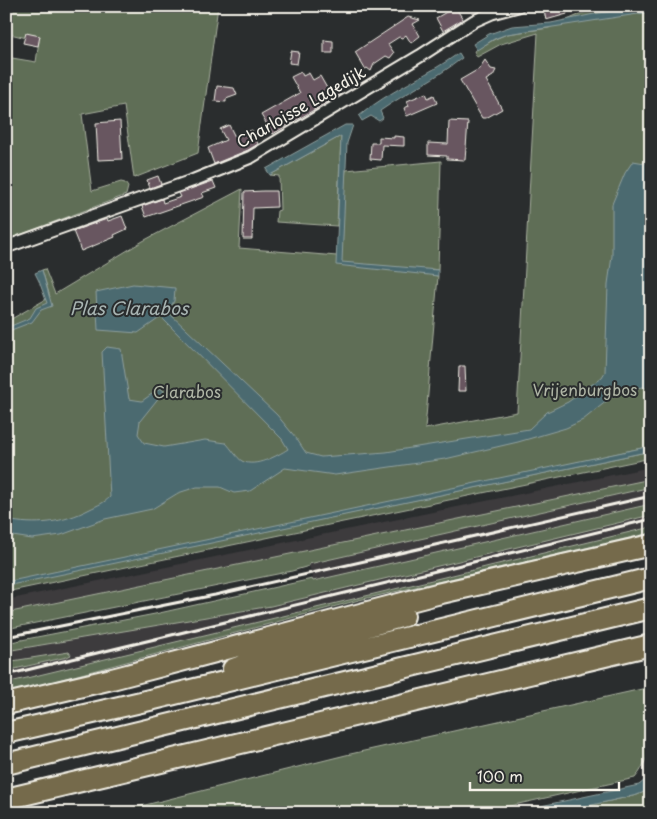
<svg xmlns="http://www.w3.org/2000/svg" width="657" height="819" viewBox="0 0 657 819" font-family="'Playpen Sans',sans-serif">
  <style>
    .built { fill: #3d3a3d }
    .green { fill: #5e6e56; stroke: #a9b09f }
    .water { fill: #4c6a6f; stroke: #8fa09f }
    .building { fill: #685761; stroke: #f4f1e8 }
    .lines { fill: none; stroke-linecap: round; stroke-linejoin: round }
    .street-casing { stroke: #f4f1e8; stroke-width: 15 }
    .highway-casing { stroke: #f4f1e8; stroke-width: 24 }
    .street { stroke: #2a2d2e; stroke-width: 11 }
    .highway { stroke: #746b4b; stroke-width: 20 }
    .rail { stroke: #f4f1e8; stroke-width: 3 }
    .labels { text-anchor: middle; stroke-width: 4; stroke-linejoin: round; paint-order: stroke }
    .street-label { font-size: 16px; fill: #f4f1e8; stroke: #2a2d2e }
    .park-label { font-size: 16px; fill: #b0b6a6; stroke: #2a2d2e }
    .water-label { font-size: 18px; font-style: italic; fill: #a8b4b2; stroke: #2a2d2e }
  </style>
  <rect width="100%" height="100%" fill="#2a2d2e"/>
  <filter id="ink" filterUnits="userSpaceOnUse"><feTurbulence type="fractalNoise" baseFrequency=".02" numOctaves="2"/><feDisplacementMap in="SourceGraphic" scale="10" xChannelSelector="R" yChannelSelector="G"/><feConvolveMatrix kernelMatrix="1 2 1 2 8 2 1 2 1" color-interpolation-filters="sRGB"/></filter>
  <g filter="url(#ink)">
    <path class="built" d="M651,467V479L6,613V600Z
      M651,487V504L313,581L309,564Z
      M651,515V527L6,683V671L71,655L6,662V651L271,606Z"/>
    <path class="green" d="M6,6H218L198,153L134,178L124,106L82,114L92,191L121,182L125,183L128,187L126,195L6,240V57L36,62L39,41L6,33Z
      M599,6H651V446L227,539L651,451V458L6,592V322L50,297L42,270L45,269L55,294L143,241L242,189L239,248L337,256L346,170L441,161L438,270L431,269V275L438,276L425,429L517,412L538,33L501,44L477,57L474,51L495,39L507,34L549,28Z
      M341,136L337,226L276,222L277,211L280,210L279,176L270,175Z
      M651,479V487L309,564V566L292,571L6,629V613Z
      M651,504V515L271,606L6,651V643L155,614L312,579L313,581Z
      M651,527V533L359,600L6,694V683Z
      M69,652L71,655L67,657L6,671V662Z
      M651,687C651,716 656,754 635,778L478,813H113L346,755Z
      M651,789V813H556L637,795Z"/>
    <path class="water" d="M651,6V12L507,34L494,39L477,50L473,44L489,34L512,26L551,23L599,13Z
      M459,53L462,58C437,78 407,92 380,111L383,118L379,121L371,116L362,121L359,116C390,90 427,76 459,53Z
      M345,125H353L347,143L342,262L438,270V276L336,265L341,136L270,175L266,169Z
      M633,161L651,164V389L642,387L618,392L583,420L566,428L518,442L445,459L335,475L285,468L250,491L234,493L220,487H197L178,493L152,509L105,519L61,535L32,539L6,535V520C36,526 63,523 90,509C98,505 104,503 110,497L102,352L107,347L121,349L129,399L142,401L160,388L164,391L140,421L138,434L144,443L164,447L205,440L226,443C231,448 237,458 242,461C255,468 277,456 288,449L282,439L161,317L138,333L98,330L96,292L133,284L175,288L174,301L168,312L277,415L296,438L306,453L321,457L386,452L529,429L547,412L568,402L602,377L605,372L608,284L612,256V204L625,173Z
      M42,270L52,306L41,310L32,322L6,332V328L30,318L36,308L47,303L39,281L35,273Z
      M651,446V451L6,586V582Z
      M651,775V789L637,795L556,813H508L639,785Z"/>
    <path class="building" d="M543,6H565L567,14L546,20Z
      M455,7L463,19L443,31L436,18Z
      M408,17L420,20L413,24L420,36L411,43L406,35L402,38L399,37L388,44L394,53L390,58L386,56L374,64L371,71L367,68L365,69L355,52Z
      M26,33L40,36L38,46L23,43Z
      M324,40L333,41V53H324Z
      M291,51L299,52L297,64L289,63Z
      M485,60L491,69L496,70L493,76L486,80L502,109L486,118H482L460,80L479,69Z
      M301,72L303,76L309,73L313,80L320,76L328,90L336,85L341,94L273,134L261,115L300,93L291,77Z
      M217,86L234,88L237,95L226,99V102L215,101Z
      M426,93L428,98L434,95L437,103L407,116L404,108L409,106L407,101Z
      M120,121L122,159L98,160L96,123Z
      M449,121L468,122L465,160L447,159V156L428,155V143L448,144Z
      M229,125L235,137L252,130L258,144L248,150L214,164L208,148L226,140L220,129Z
      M394,136L404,137V146L382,145L381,160L370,159L371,143H379V137L394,138Z
      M158,176L161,184L150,188L147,180Z
      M213,181L216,188L202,193L204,197L146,217L142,206L162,199L163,203L181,197L179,193Z
      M263,191H276L277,207L253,208L252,239H243L244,192Z
      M122,216L127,229L114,235L115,237L81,251L73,231L107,219L108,221Z
      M459,366H465L466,391H458Z"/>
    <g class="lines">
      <defs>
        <path id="street" d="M6,247L194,180L251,157L420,56L474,21L492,13L518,6"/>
        <path id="highway" d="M233,669C289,648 346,632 404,616
          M6,704L112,679L437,594L651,545
          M6,733L154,699L651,578
          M6,764L651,608
          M6,799L651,645"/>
      </defs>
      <use href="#street" class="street-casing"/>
      <use href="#highway" class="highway-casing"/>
      <use href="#street" class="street"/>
      <use href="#highway" class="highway"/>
      <path class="rail" d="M6,637L215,595L651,496
        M6,675L651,519"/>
    </g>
  </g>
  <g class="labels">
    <g class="street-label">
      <text transform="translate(301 107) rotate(-30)" y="6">Charloisse Lagedijk</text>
    </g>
    <g class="park-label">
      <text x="585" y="396">Vrijenburgbos</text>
      <text x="187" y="398">Clarabos</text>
    </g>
    <g class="water-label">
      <text x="129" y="315">Plas Clarabos</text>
    </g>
  </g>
  <rect width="657" height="819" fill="none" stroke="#2a2d2e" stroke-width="25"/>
  <rect x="12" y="12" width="632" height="794" fill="none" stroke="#f4f1e8" stroke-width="2" filter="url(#ink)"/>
  <path d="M470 782v8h149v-8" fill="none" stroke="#f4f1e8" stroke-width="2.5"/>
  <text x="477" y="782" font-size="15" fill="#f4f1e8" stroke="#2a2d2e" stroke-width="4" paint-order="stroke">100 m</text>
</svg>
